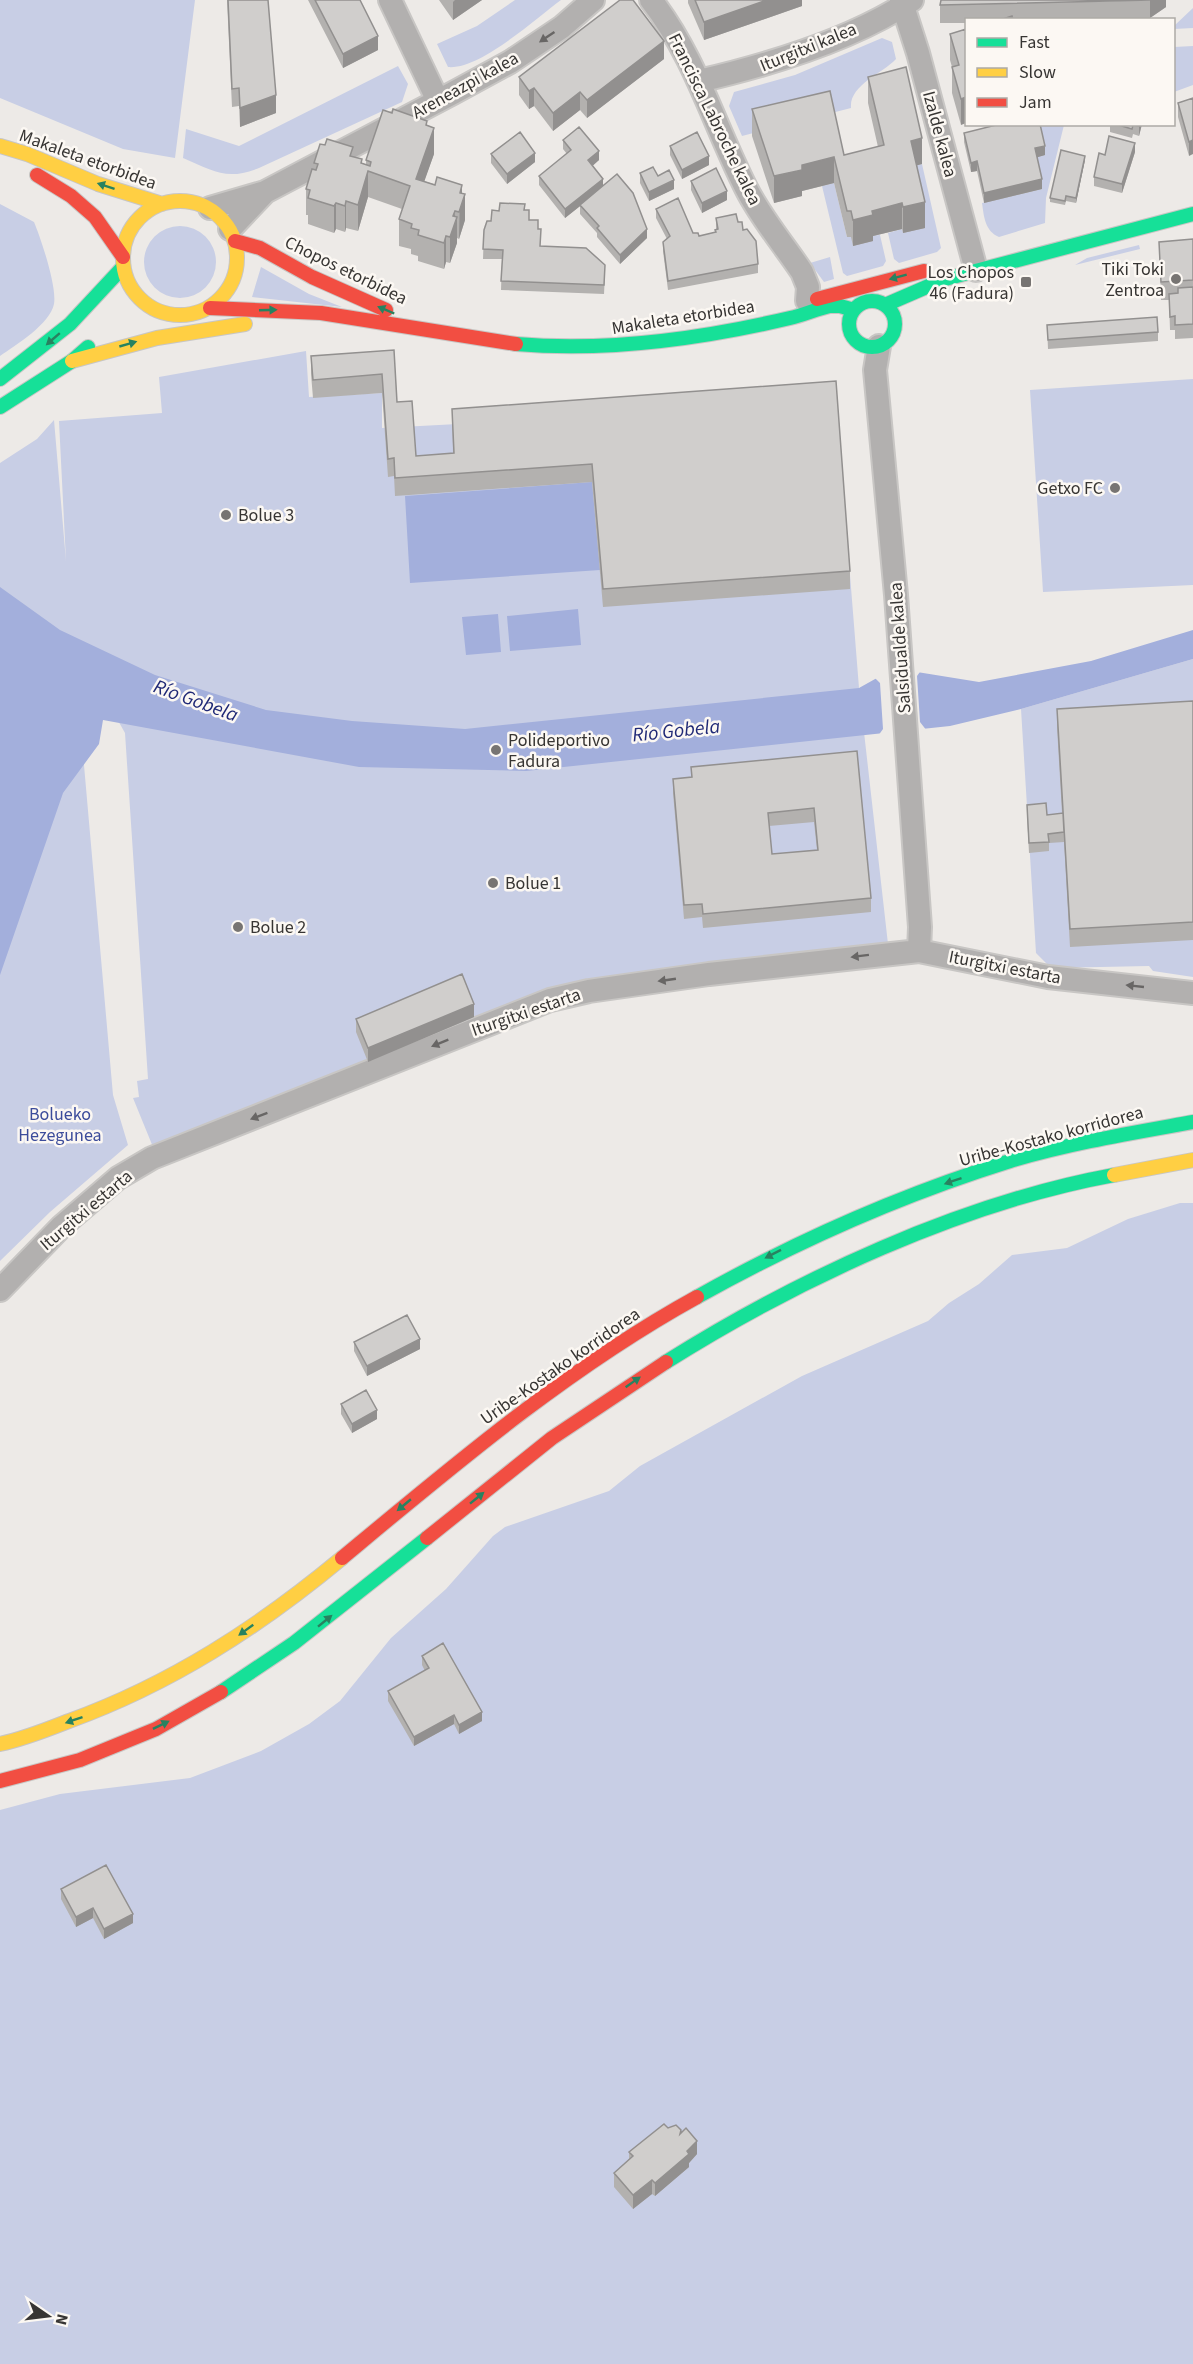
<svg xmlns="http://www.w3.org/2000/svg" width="1193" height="2364" viewBox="0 0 1193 2364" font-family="'Source Sans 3',sans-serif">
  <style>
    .green { fill: #c8cee5 }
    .water { fill: #a3afdc }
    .pier { fill: #edeae7 }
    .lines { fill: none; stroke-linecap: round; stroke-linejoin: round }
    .street-casing { stroke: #c8c6c4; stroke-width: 26 }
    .fast-casing { stroke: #c8c6c4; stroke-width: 16 }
    .slow-casing { stroke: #c8c6c4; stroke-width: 16 }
    .jam-casing { stroke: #c8c6c4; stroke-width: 16 }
    .street { stroke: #b2b0af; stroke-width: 22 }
    .fast { stroke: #16e098; stroke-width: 14 }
    .slow { stroke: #ffcf43; stroke-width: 14 }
    .jam { stroke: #f24e42; stroke-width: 14 }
    .wall { fill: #b3b1af; fill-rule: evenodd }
    .shaded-wall { fill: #92908f }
    .building { fill: #d0cecc; stroke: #92908f; stroke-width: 1.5; fill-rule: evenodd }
    .oneway { fill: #686665 }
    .oneway2 { fill: #288260 }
    .poi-dot { fill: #777472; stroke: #fcf8f3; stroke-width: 2 }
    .labels { text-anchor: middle; stroke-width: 5; stroke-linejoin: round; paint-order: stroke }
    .street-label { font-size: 18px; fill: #373533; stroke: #fcf8f3 }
    .poi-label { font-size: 18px; fill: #373533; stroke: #fcf8f3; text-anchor: start }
    .park-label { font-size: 18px; fill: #3c4c9b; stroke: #fcf8f3 }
    .water-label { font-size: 20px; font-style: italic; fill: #202976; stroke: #fcf8f3 }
  </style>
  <rect width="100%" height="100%" fill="#edeae7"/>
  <path class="green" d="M0,0H195L175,158L123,149L0,98Z
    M515,0H561C535,19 480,70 448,67L437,44L477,26Z
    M1193,8V28L1174,29V26Z
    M882,38L892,42L896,59C882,74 849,85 851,108L742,136L729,106L734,92L795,75Z
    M1193,46V85L1174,92V47Z
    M398,66L408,84L402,102L259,168C226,181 214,171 183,158L186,129L239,146Z
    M1038,125H1064L1046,198L1045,223L999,237C985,231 984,217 982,203L1042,189L1035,158Z
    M922,164L941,248L937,252L899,263L894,259L888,233L902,229L904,233L911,167Z
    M834,183L847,237L880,235L886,261L883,266L847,276L843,273L822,186Z
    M0,204L34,222C41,239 57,286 54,304C50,324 16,345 0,356Z
    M144 262a36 36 0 1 1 72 0a36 36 0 1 1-72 0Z
    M1139,245L1140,249L1075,265L1087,258Z
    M830,257L834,279L824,282L810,263Z
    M261,267L309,294L342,307L252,297Z
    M306,351L309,397L382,393V428L589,417L836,399L859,688L888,944L585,985L474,1017L153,1147L133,1098L139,1097L137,1081L148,1079L125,733L73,640L113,1095L128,1145L50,1212L0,1261V463L37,439L54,420L66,561L59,421L162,413L159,377Z
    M1193,379V585L1043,592L1030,390Z
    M1193,659V977L1153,971L1149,966L1051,968L1036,953L1021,709Z
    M1180,1203H1193V2364H0V1810L60,1794L190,1778L261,1751L309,1724L340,1701L391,1638L446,1589L493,1536L505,1527L609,1491L640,1466L802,1376L928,1321L949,1303L979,1284L1012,1255L1067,1248L1128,1219Z"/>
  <path class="water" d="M592,482L600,570L410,583L405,496Z
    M0,587L60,630L155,675L266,710L352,721L465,729L859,688L884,674L917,672L979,682L1091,661L1193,630V659L1021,709L950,726L526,771L359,767L103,720L99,744L63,793L0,975Z
    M578,609L581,645L510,651L507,616Z
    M498,614L501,652L466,655L462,617Z"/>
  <path class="pier" d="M922,669L917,676L920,722L927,731L878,736L883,729L880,683L874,677L883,671Z"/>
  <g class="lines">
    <defs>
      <path id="street" d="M390,0L438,101
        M651,0C695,56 714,125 746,188C761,218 784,245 802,272L808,287L807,301
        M901,0L918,53L976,270
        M699,81C768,65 852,40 912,0
        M210,208L265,192L453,93L510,62L562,27L593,0
        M230,229L265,192
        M879,346L875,370L896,595L920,927L919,951
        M0,1290L62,1226L118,1178L152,1158L550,1000L589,991L709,974L919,951L1048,977L1193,993"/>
      <path id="fast" d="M849 324a23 23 0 1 1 46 0a23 23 0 1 1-46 0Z
        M885,305L945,279L1193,214
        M516,344C608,352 701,339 790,318C804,315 816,309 830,306H840L854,310
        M0,379L70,324L123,267
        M0,407L72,361L88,347
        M697,1297C797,1241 901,1195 1010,1161C1070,1143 1132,1133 1193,1122
        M666,1362C798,1279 961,1203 1114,1175
        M221,1692L294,1643L427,1538"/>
      <path id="slow" d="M0,146L27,154L98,184L162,204
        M123 258a57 57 0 1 1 114 0a57 57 0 1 1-114 0Z
        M72,361L157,338L245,324
        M1114,1175L1193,1160
        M0,1744C24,1739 46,1730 69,1721C171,1684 259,1627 342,1558"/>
      <path id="jam" d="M37,175L71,196L95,217L123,257
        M235,241L260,248L312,277L386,310
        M817,299L924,271
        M210,308L321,313L516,344
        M427,1538L552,1438L666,1362
        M342,1558C455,1464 568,1368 697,1297
        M0,1781L80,1760L156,1729L221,1692"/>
    </defs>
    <use href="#street" class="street-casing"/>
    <use href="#fast" class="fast-casing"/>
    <use href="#slow" class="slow-casing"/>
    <use href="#jam" class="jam-casing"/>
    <use href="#street" class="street"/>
    <use href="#fast" class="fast"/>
    <use href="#slow" class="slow"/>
    <use href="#jam" class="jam"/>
  </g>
  <path class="wall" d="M227,0H268L276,113L240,127L239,106L232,107Z
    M308,0H360L378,50L343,68Z
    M439,0H482L453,20Z
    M688,0H802V6L704,40L688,3Z
    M1166,0V7L1150,18L1102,20H966V23H940V5Z
    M966,29L961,125L952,93V67L950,60V34Z
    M664,59L587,118L580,110L553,131L534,106L529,109L519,95V77Z
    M868,77L922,164L917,165L925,228L903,233L902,229L873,236V241L853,246L851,237H847L834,183L802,191V196L774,203L752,136V109L844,155L878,147L868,103Z
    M1193,98L1189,156L1178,117V103Z
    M1110,124H1142L1139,136L1133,134L1132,138L1110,132Z
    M427,126L434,154L424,181L462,193L465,220L459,239L457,238V243L450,263L446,262L444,269L418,261V256L411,254V249L399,246V219L402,209L368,197L358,231L346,228L345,232L336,229L334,233L308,224V215H306V189L314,170V163L353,156L362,164L366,165V160Z
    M964,133L1045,155L1037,157L1042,189L984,203L977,171L971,172L964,142Z
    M563,140L599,160L592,166L603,186L647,238L620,264L597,237V233L580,214V206L565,218L539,185V176L567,154L563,149Z
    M670,146L709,165L682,179L670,155Z
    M1135,152L1122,193L1094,186V177L1105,155Z
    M491,154L535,162L507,184L491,163Z
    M1085,160L1076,203L1066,201L1065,205L1050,202V198Z
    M640,173L658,176L674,189L649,201L640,183Z
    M691,181L727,200L702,213L691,190Z
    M656,209L693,233L699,236L715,233V230H716V218L738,222L743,230L758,264V273L668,290L663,251V242L667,239L656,218Z
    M524,210L529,220L538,229L540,246L605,274L604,294L501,290L502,259H483L484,230L491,221Z
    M1193,239V338L1175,339V330H1170L1169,300H1161L1159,242Z
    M1047,325L1158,332V341L1048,349Z
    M394,350L397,402L416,456L453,453L452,409L836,381L850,571V589L603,607L592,482L395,496L394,476L388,477L382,393L313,398L311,374V356Z
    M1193,701V940L1070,947L1064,842L1049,843V851L1029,853L1027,814V805L1047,815L1062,813L1057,727V709Z
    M857,751L871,898V912L703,928L702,917L684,919L673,793V779L691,777V767ZM814,822L817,850L772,854L769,826Z
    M474,1017L368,1062L356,1032V1019Z
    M354,1342L420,1349L367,1376L354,1351Z
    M341,1404L377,1419L352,1433L341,1414Z
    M422,1656L482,1721L459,1734L454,1724L414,1746L388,1701V1691L425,1671L422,1665Z
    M61,1889L133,1923L104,1939L93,1918L76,1927L61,1899Z
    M668,2128L681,2134L697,2154L689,2163V2167L655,2196L652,2194L633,2209L614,2187V2173L629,2159V2152Z"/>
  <path class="shaded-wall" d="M455,0H482L453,20V2Z
    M767,0H802V6L704,40V22Z
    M1150,0H1166V7L1150,18Z
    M378,36V50L343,68V54Z
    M664,41V59L587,118V100Z
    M534,88V106L529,109V91Z
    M580,92V110L553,131V113Z
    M276,95V113L240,127V108Z
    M966,97V123L961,125V99Z
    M427,121V147L434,128V154L416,205V179Z
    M1140,124H1142L1139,136V126Z
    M922,138V164L911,167V141Z
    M1193,140V154L1189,156V142Z
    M1135,143V152L1122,193V184Z
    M1045,146V155L1035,158V148Z
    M599,151V160L588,170V160Z
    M535,153V162L507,184V174Z
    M709,156V165L682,179V170Z
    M1085,156V160L1076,203V198Z
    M834,157V183L802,191V196L774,203V176L802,165Z
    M977,161V171L971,172V163Z
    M368,171V197L358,231V205Z
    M603,179V188L565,218V209Z
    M1042,179V189L984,203V193Z
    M674,180V189L649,201V192Z
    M462,185V202L465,194V220L459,239L460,193Z
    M727,191V200L702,213V203Z
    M346,201V228L345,232V206Z
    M925,202V228L903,233V207Z
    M336,203V229L334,233V206Z
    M902,203V229L873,236V241L853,246V220L872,211Z
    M455,211V223L457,217V243L450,263V237Z
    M647,229V238L620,264V255Z
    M446,236V262L444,269V243Z
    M474,1004V1017L368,1062V1048Z
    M420,1339V1349L367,1376V1366Z
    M377,1410V1419L352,1433V1424Z
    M482,1712V1721L459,1734V1725Z
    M454,1715V1724L414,1746V1737Z
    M93,1908V1918L76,1927V1917Z
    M133,1914V1923L104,1939V1929Z
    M697,2141V2154L689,2163V2167L655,2196V2183Z
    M652,2180V2194L633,2209V2195Z"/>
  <path class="building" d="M228,0H268L276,95L240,108L239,88L232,89Z
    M315,0H360L378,36L343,54Z
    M620,0H633L664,41L587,100L580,92L553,113L534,88L529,91L519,77Z
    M695,0H767L704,22Z
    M941,0H1151L940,5Z
    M1012,16L1013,20H1000Z
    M966,29V97L961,99L952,67L959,65L950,34Z
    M906,67L922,138L911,141L925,202L903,207L902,203L872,211L873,215L853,220L851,211H847L834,157L802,165V170L774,176L752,109L830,91L844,155L884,145L868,77Z
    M1193,98V140L1189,142L1178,103Z
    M393,109L427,121L426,125L434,128L416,179L435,185L437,177L462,185L460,193L465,194L459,212L455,211L453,216L457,217L450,237L446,236L444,243L418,235L419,230L411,228L412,224L399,219L410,186L368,171L358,205L346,201L345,206L336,203L334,206L308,198L310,190L306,189L312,169L316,170L318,164L314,163L320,144L325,145L327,139L353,147L350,156L362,159L361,163L370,166L371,162L366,160L383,110L392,113Z
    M1000,124H1040L1045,146L1035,148L1042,179L984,193L977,161L971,163L964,133Z
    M1115,124H1140L1139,126L1133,125L1132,129Z
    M579,127L599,151L588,160L603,179L565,209L539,176L571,150L563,140Z
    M520,132L535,153L507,174L491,154Z
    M697,132L709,156L682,170L670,146Z
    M1109,136L1135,143L1122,184L1094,177L1099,153L1105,155Z
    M1061,150L1085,156L1076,198L1066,196L1065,201L1050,198Z
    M653,167L658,176L669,170L674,180L649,192L640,173Z
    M716,168L727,191L702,203L691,181Z
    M617,174L633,193L647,229L620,255L597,228L599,226L580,205Z
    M678,198L693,233H698L699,236L716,232L715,230L718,229L716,218L736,214L738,222H742L743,230L747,229L756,241L758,264L668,281L663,242L670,236L656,209Z
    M500,203L525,204L524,210H529V220H538V229H541L540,246L586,248L605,265L604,285L501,281L503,250L483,249L484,230L487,221H491L492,210L499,211Z
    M1193,239V280L1161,282L1159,242Z
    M1193,287V324L1175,325V316L1170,317L1169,294L1178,293V288Z
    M1157,317L1158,332L1048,340L1047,325Z
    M394,350L397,402L412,401L416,456L454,453L452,409L836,381L850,571L603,589L592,464L395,478L394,458L388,459L382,374L313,380L311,356Z
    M1193,701V922L1070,929L1057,709Z
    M857,751L871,898L703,914L702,904L684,905L673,779L692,777L691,767ZM814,808L818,850L772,854L768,813Z
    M1046,803L1047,815L1063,813L1064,832L1048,834L1049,842L1029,843L1027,805Z
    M462,974L474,1004L368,1048L356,1019Z
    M407,1315L420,1339L367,1366L354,1342Z
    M366,1390L377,1410L352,1424L341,1404Z
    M443,1643L482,1712L459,1725L454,1715L414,1737L388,1691L429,1668L422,1656Z
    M106,1865L133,1914L104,1929L93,1908L76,1917L61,1889Z
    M664,2124L668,2128L676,2125L681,2130L680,2134L686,2128L697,2141L687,2151L689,2154L655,2183L652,2180L633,2195L614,2173L633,2156L629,2152Z"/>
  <defs><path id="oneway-solid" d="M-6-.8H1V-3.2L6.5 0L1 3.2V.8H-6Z" transform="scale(1.5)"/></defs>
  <g class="oneway">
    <use href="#oneway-solid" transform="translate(547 37) rotate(146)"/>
    <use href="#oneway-solid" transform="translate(860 956) rotate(173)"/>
    <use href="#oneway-solid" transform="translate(667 980) rotate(172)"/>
    <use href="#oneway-solid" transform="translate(1135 986) rotate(-174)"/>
    <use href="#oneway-solid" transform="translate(440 1043) rotate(158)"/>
    <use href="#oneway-solid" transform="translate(259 1116) rotate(159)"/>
  </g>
  <g class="oneway2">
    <use href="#oneway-solid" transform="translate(106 186) rotate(-162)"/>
    <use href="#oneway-solid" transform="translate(898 277) rotate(165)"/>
    <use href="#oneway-solid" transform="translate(268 310) rotate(-2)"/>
    <use href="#oneway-solid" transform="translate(386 310) rotate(-157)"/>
    <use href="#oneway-solid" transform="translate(53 339) rotate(139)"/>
    <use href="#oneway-solid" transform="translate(128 344) rotate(-16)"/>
    <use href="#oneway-solid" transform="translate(953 1181) rotate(161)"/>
    <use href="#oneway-solid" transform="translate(773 1254) rotate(153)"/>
    <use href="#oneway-solid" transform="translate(633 1382) rotate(-35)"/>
    <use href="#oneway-solid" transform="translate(477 1498) rotate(-39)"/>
    <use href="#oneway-solid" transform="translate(404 1505) rotate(140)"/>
    <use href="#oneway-solid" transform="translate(325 1621) rotate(-39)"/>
    <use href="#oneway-solid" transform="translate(246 1630) rotate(144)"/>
    <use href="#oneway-solid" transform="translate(74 1720) rotate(161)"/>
    <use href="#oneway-solid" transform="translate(161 1725) rotate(-26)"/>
  </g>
  <g class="poi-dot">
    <circle cx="1176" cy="279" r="6"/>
    <rect x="1020" y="276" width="12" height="12" rx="3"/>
    <circle cx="1115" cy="488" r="6"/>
    <circle cx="226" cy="515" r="6"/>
    <circle cx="496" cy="750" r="6"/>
    <circle cx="493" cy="883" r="6"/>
    <circle cx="238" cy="927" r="6"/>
  </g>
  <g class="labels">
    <g class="street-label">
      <text transform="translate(808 47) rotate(-22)" y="6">Iturgitxi kalea</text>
      <text transform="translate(465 85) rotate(-29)" y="6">Areneazpi kalea</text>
      <text transform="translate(715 119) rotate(64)" y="6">Francisca Labroche kalea</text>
      <text transform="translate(940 134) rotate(75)" y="6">Izalde kalea</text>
      <text transform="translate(88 159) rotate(20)" y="6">Makaleta etorbidea</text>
      <text transform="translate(346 270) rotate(26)" y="6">Chopos etorbidea</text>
      <text transform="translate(683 317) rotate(-9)" y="6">Makaleta etorbidea</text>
      <text transform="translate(900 648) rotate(-94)" y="6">Salsidualde kalea</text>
      <text transform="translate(1005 967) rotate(11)" y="6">Iturgitxi estarta</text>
      <text transform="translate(526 1012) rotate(-19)" y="6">Iturgitxi estarta</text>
      <text transform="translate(1051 1136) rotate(-15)" y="6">Uribe-Kostako korridorea</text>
      <text transform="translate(86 1210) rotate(-40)" y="6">Iturgitxi estarta</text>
      <text transform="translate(560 1366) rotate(-35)" y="6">Uribe-Kostako korridorea</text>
    </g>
    <g class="poi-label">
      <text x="1164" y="275" text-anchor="end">Tiki Toki<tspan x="1164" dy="21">Zentroa</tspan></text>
      <text x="1014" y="278" text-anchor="end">Los Chopos<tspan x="1014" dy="21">46 (Fadura)</tspan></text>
      <text x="1103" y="494" text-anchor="end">Getxo FC</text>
      <text x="238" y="521">Bolue 3</text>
      <text x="508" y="746">Polideportivo<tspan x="508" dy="21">Fadura</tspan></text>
      <text x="505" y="889">Bolue 1</text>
      <text x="250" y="933">Bolue 2</text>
    </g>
    <g class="park-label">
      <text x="60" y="1120">Bolueko<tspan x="60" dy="21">Hezegunea</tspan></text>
    </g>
    <g class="water-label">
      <text transform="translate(196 700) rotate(20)" y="7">Río Gobela</text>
      <text transform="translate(676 730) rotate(-6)" y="7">Río Gobela</text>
    </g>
  </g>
  <rect x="965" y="18" width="210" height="108" fill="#fcf8f3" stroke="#adaaa6" stroke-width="1.5"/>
  <rect x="977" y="38" width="30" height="9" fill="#16e098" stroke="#adaaa6" stroke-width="1.5"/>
  <text x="1019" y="48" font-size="18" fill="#373533">Fast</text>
  <rect x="977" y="68" width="30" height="9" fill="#ffcf43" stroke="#adaaa6" stroke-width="1.5"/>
  <text x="1019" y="78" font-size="18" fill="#373533">Slow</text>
  <rect x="977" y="98" width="30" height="9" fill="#f24e42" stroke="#adaaa6" stroke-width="1.5"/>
  <text x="1019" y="108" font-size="18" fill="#373533">Jam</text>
  <g transform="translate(48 2316) rotate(104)" stroke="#fcf8f3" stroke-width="4.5" paint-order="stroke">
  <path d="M0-4.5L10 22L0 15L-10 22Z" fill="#373533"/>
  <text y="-9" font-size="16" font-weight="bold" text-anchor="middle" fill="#373533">N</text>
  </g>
</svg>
